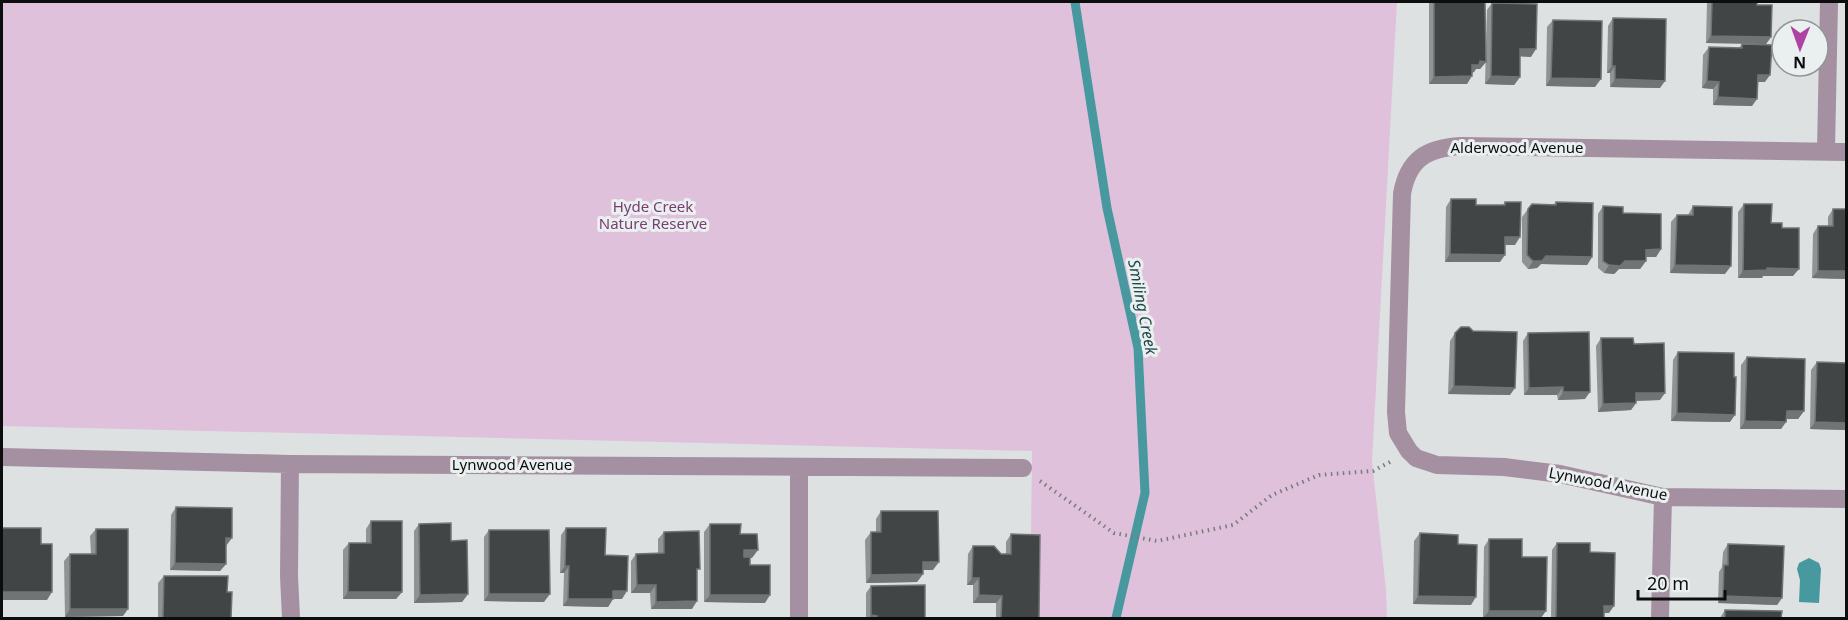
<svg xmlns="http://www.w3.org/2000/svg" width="1848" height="620" viewBox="0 0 1848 620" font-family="'Noto Sans',sans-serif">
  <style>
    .green { fill: #e0c1db }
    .water { fill: #47989f }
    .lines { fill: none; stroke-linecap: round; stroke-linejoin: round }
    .stream { stroke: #47989f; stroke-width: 9 }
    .path { stroke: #797c7c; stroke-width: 4; stroke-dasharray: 1.5 4.5; stroke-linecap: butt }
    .street { stroke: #a590a2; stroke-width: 18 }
    .wall { fill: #909394 }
    .shaded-wall { fill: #707474 }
    .building { fill: #424545; stroke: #707474; stroke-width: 1.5 }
    .labels { text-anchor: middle; stroke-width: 6; stroke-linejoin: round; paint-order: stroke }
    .street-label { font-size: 15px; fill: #0c0e0e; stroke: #eaefef }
    .park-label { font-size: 15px; fill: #793e73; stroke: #eaefef }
    .water-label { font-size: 16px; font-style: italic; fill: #21474a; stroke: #eaefef }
  </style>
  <rect width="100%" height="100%" fill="#dde1e2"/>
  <path class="green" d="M2,2H1397L1372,461L1386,590L1387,618H1030L1032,451L2,426Z"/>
  <path class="water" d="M1809,558L1819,563L1821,569L1819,603L1799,602L1800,580L1797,569L1799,563Z"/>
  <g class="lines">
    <path class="stream" d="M1075,2L1107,208L1138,348L1145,493L1116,618"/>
    <path class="path" d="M1040,481L1114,533L1157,541L1233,525L1272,495L1319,475L1373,471L1390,462"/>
    <path class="street" d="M1826,151L1829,2
      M1846,152L1461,146C1427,148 1408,159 1402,194L1396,412L1398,433L1409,451L1416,458L1437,465L1504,467L1560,474L1663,497L1846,499
      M2,457L290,464L1023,468
      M290,464L289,576L291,618
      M799,467V618
      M1660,618L1663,497"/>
  </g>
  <path class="wall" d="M1429,2H1485L1486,62L1480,69H1476L1474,72L1472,73L1467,84H1429Z
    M1707,2H1757V5L1771,37L1766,44L1706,43Z
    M1492,3L1531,57L1520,56V77L1514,85L1485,84L1487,10Z
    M1613,18L1660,88L1610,87V73H1607L1608,26Z
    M1553,20L1595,87L1546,86L1547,27Z
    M1742,44L1765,82H1758L1752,106L1713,105V89L1702,88L1703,55L1709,47L1739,48Z
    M1451,199L1476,205H1503L1505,202L1515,245H1505L1500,262H1445L1446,207Z
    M1556,202L1592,257L1587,265L1541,264L1537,268L1528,269L1522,262V217L1528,209L1554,204Z
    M1744,204L1771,223L1782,228L1793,276H1763L1762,278H1738V212Z
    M1603,206L1661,249L1656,257H1646V261L1640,269H1619L1614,274L1604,273L1598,268V214Z
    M1693,206L1725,274L1670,273L1671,222L1677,215H1688Z
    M1833,209H1846V279L1812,278L1813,234L1818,226H1828V217Z
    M1455,333L1510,395L1448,394L1450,341Z
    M1528,333L1585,399L1558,400L1557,395H1524L1523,341Z
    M1601,338L1634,344L1660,400L1636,401V403L1631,410L1598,412L1596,346Z
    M1678,352L1730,422L1671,421L1673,360Z
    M1747,357L1804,411L1798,419H1787L1786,422L1781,429H1740L1741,365Z
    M1817,362L1846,363V430L1810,429L1811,370Z
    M176,507L226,546V564L220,571L170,570L171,515Z
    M881,511L933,570H923V574L917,582L866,583L865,540L871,532H876V519Z
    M371,521L402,592L396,599H343V550L349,543H366V529Z
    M419,524L468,594L462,602L414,603V531Z
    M710,524L740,534L752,558H750V565L765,603L704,602V532Z
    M566,528L605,555L622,599H613L608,607L563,606L564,573H560L561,535Z
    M96,529L123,616L65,617L64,561L70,554H91L90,536Z
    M489,530L544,602L484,601V537Z
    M664,532L697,573L692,609H651L650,593H631V561L636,554L658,553V539Z
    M1420,533L1458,544L1471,605L1413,604L1414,541Z
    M1011,534L1039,618H996V603H973V585H967L968,554L973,546L1001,554H1006V542Z
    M1489,539L1522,557L1541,618H1483L1484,547Z
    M1557,543L1590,552L1609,613H1604V618H1551L1552,550Z
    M1728,544L1782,598L1777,605L1718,603L1719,572L1722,567L1723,552Z
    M164,576L227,592L231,618H158V583Z
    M871,586L925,618H866V593Z
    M1725,610L1781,618H1720Z"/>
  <path class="shaded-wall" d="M1711,36L1771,37L1766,44L1706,43Z
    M1520,49H1536L1531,57L1515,56Z
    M1480,61L1486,62L1480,69H1476L1474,72L1467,73L1472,65Z
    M1612,66H1615L1610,73H1607Z
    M1758,75H1770L1765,82H1753Z
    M1472,76L1467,84H1429L1434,77Z
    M1491,76L1520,77L1514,85L1485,84Z
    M1551,78L1601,79L1595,87L1546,86Z
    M1615,79L1665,81L1660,88L1610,87Z
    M1707,81L1719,82L1713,89L1702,88Z
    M1718,97L1757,99L1752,106L1713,105Z
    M1505,237H1520L1515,245H1500Z
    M1661,249L1656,257H1640L1646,250Z
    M1450,254L1505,255L1500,262H1445Z
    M1546,256L1592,257L1587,265L1541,264L1537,268L1528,269L1533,261Z
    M1625,261H1646L1640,269H1619L1614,274L1604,273L1609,265Z
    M1675,265L1731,266L1725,274L1670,273Z
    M1767,268L1799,269L1793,276H1763L1762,278H1738L1743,271Z
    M1818,271H1846V279L1812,278Z
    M1454,386L1515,388L1510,395L1448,394Z
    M1563,387L1557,395H1524L1529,388Z
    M1563,392H1590L1585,399L1558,400Z
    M1636,393H1665L1660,400L1630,401Z
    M1636,403L1631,410L1598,412L1603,404Z
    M1787,411H1804L1798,419H1781Z
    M1677,413L1735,415L1730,422L1671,421Z
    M1745,421L1786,422L1781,429H1740Z
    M1815,422L1846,423V430L1810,429Z
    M226,538H232L226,546Z
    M744,550H758L752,558H739Z
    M923,562H939L933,570H917Z
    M175,563L226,564L220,571L170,570Z
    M565,566H569L564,573H560Z
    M923,574L917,582L866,583L871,575Z
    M972,578H979L973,585H967Z
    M637,585H656L650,593H631Z
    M613,591H627L622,599H608Z
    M2,592H52L47,600H2Z
    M348,592H402L396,599H343Z
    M468,594L462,602L414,603L420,595Z
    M489,594H550L544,602L484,601Z
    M710,595H770L765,603L704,602Z
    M979,595L1002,596L996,603H973Z
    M1418,596L1476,597L1471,605L1413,604Z
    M1723,596L1782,598L1777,605L1718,603Z
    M568,599H613L608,607L563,606Z
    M697,601L692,609H651L656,602Z
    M1604,606H1614L1609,613H1599Z
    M70,609H128L123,616L65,617Z
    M1489,611H1546L1541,618H1483Z
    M871,615L877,616L875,618H869Z"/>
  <path class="building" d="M1434,2H1485L1486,62L1480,61L1479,65H1472V76L1434,77Z
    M1712,2H1757V5H1772L1771,37L1711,36Z
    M1492,3L1537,4L1536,49H1520V77L1491,76Z
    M1613,18L1666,19L1665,81L1615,79V66H1612Z
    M1553,20L1602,21L1601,79L1551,78Z
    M1742,44L1772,45L1770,75H1758L1757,99L1718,97L1719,82L1707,81L1709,47L1742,48Z
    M1451,199H1476V205H1505V202H1521L1520,237H1505V255L1450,254Z
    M1556,202L1593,203L1592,257L1546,256L1542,261H1533L1527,255L1528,209L1532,204L1556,205Z
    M1744,204H1772L1771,223H1782V228H1799V269L1767,268V270L1743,271Z
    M1603,206L1623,207V213L1661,214V249L1646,250V261H1625L1620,266L1609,265L1603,261Z
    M1693,206L1732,207L1731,266L1675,265L1677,215H1693Z
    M1833,209H1846V271H1818V226H1833Z
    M1461,327H1469L1473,331L1517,332L1515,388L1454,386L1455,333Z
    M1589,332L1590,392H1563V387L1529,388L1528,333Z
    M1601,338H1633L1634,344L1664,343L1665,393H1636V403L1603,404Z
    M1678,352L1734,353V377H1736L1735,415L1677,413Z
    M1747,357L1805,359L1804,411H1787L1786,422L1745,421Z
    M1817,362L1846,363V423L1815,422Z
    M176,507L232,508V538H226V564L175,563Z
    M881,511H938L939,562H923V574L871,575V532H881Z
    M371,521H402V592H348L349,543H371Z
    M451,523V541L467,540L468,594L420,595L419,524Z
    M710,524H741L740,534H757L758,550H744V557H750V565H770V595H710Z
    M2,528H41V544H52V592H2Z
    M566,528H606L605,555L628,556L627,591H613V599H568L569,566H565Z
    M96,529H128V609H70V554H96Z
    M489,530H549L550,594H489Z
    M699,531L700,569H697V601L656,602V585H637L636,554L664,553V532Z
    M1420,533L1458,535V544L1477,545L1476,597L1418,596Z
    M1011,534L1040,535L1039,618H1001L1002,596L979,595V578H972L973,546H994L1001,554H1011Z
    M1489,539H1522V557H1547L1546,611H1489Z
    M1557,543H1590V552L1615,553L1614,606H1604V618H1556Z
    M1728,544L1784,546L1782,598L1723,596L1724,565H1728Z
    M164,576H228L227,592H232L231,618H163Z
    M925,585V618H877V616L871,615V586Z
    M1725,610L1782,611L1781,618H1725Z"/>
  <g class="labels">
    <g class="street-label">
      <text x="1517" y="153">Alderwood Avenue</text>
      <text x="512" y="470">Lynwood Avenue</text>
      <text transform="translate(1608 484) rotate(11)" y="5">Lynwood Avenue</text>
    </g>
    <g class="park-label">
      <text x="653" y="212">Hyde Creek<tspan x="653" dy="17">Nature Reserve</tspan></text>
    </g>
    <g class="water-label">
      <text transform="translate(1143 307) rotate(79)" y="6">Smiling Creek</text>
    </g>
  </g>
  <rect width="1848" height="620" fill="none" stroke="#0c0e0e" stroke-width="6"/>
  <g transform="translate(1800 48) rotate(181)"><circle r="28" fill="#eaefef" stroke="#919595" stroke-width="1.5"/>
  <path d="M0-4.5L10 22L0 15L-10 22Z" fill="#ae43a4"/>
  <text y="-9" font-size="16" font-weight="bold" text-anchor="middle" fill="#0c0e0e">N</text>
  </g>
  <path d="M1638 590v9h87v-9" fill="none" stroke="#0c0e0e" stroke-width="3"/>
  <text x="1647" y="590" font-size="18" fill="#0c0e0e" stroke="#eaefef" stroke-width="4.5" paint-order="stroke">20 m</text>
</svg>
